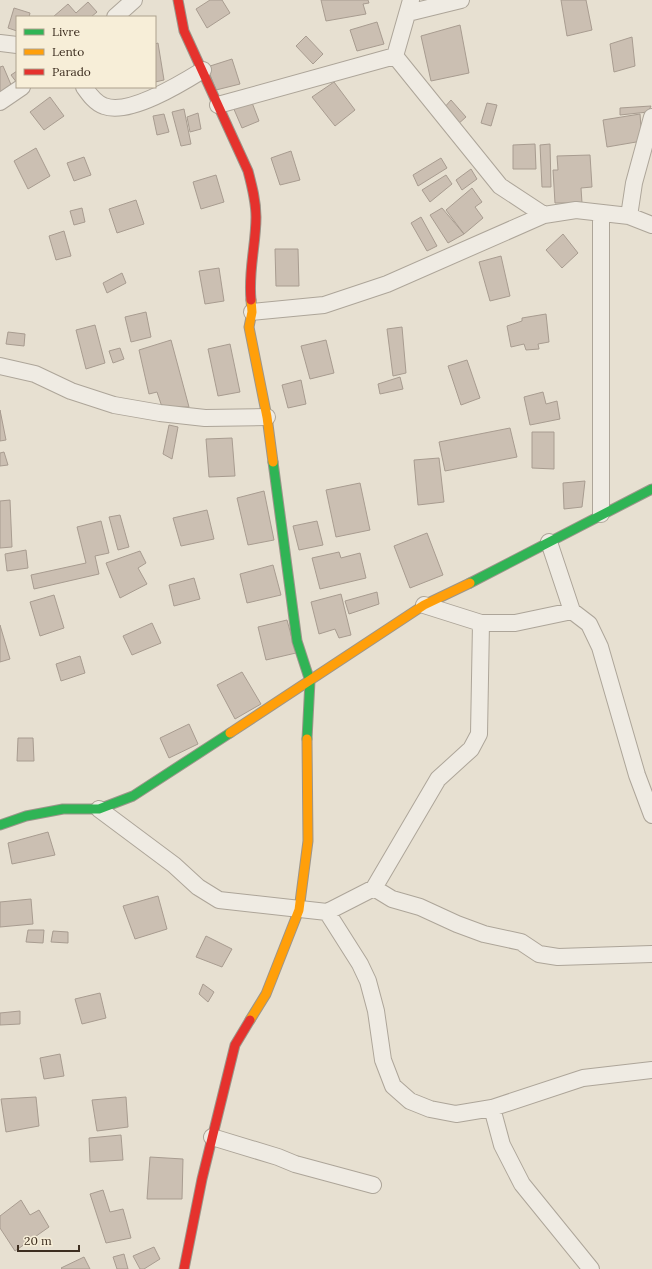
<svg xmlns="http://www.w3.org/2000/svg" width="652" height="1269" viewBox="0 0 652 1269" font-family="Lora,serif">
  <style>
    .building { fill: #cbbfb2; stroke: #a89c90 }
    .lines { fill: none; stroke-linecap: round; stroke-linejoin: round }
    .street-casing { stroke: #ada599; stroke-width: 18 }
    .fast-casing { stroke: #9c958a; stroke-width: 11 }
    .slow-casing { stroke: #9c958a; stroke-width: 11 }
    .jam-casing { stroke: #9c958a; stroke-width: 11 }
    .street { stroke: #efebe3; stroke-width: 16 }
    .fast { stroke: #30b455; stroke-width: 9 }
    .slow { stroke: #ff9f0a; stroke-width: 9 }
    .jam { stroke: #e5322d; stroke-width: 9 }
  </style>
  <rect width="100%" height="100%" fill="#e7e0d1"/>
  <path class="building" d="M210,0H222L230,13L207,28L196,9Z
    M321,0H368L369,3L363,4L366,14L326,21Z
    M561,0H586L592,30L567,36Z
    M88,2L97,12L91,17H53L68,4L76,13Z
    M14,8L30,13L29,17H17V31L8,28Z
    M377,22L384,44L357,51L350,30Z
    M460,25L469,73L431,81L421,36Z
    M306,36L323,54L313,64L296,46Z
    M632,37L635,66L614,72L610,44Z
    M158,43L164,80L155,82V44Z
    M232,59L240,84L216,90L207,67Z
    M3,66L12,87L0,92V67Z
    M17,71V83L11,75Z
    M334,82L355,110L335,126L312,97Z
    M50,97L64,116L44,130L30,112Z
    M251,100L259,121L242,128L233,107Z
    M451,100L466,117L457,125L443,109Z
    M487,103L497,105L491,126L481,123Z
    M651,106L648,112L620,115V108Z
    M184,109L191,144L181,146L172,112Z
    M198,113L201,129L190,132L187,117Z
    M164,114L169,132L157,135L153,116Z
    M640,114L642,141L607,147L603,120Z
    M535,144L536,169H513V145Z
    M550,144L551,187H542L540,145Z
    M36,148L50,176L28,189L14,161Z
    M291,151L300,180L280,185L271,158Z
    M590,155L592,187L581,188L582,203H555L553,170H558L557,156Z
    M84,157L91,175L74,181L67,163Z
    M441,158L447,168L418,186L413,175Z
    M471,169L477,179L462,190L456,180Z
    M216,175L224,202L201,209L193,182Z
    M446,175L452,184L430,202L422,190Z
    M472,188L482,202L475,207L483,218L464,234L446,210Z
    M136,200L144,224L117,233L109,209Z
    M82,208L85,222L74,225L70,211Z
    M442,208L464,234L448,243L430,215Z
    M421,217L437,246L427,251L411,223Z
    M64,231L71,256L56,260L49,236Z
    M563,234L578,253L562,268L546,250Z
    M275,249H298L299,286H276Z
    M501,256L510,296L490,301L479,262Z
    M219,268L224,301L205,304L199,271Z
    M122,273L126,283L107,293L103,283Z
    M146,312L151,337L131,342L125,317Z
    M546,314L549,342L538,344L539,349L526,350L524,344L511,347L507,326L522,321V318Z
    M95,325L105,363L86,369L76,330Z
    M402,327L406,373L393,376L387,329Z
    M8,332L25,334L24,346L6,344Z
    M171,340L189,407H162L157,392L149,394L139,350Z
    M326,340L334,373L310,379L301,346Z
    M230,344L240,392L218,396L208,349Z
    M120,348L124,359L113,363L109,351Z
    M467,360L480,398L461,405L448,366Z
    M400,377L403,389L380,394L378,384Z
    M301,380L306,404L288,408L282,385Z
    M543,392L546,404L557,401L560,419L530,425L524,397Z
    M0,410L6,440L0,441Z
    M169,425L178,427L172,459L163,454Z
    M510,428L517,457L445,471L439,442Z
    M532,432H554V469L532,468Z
    M232,438L235,476L209,477L206,439Z
    M4,452L8,465L0,466V453Z
    M439,458L444,502L418,505L414,460Z
    M585,481L582,507L564,509L563,483Z
    M360,483L370,530L336,537L326,490Z
    M264,491L274,540L248,545L237,498Z
    M10,500L12,547L0,548V501Z
    M207,510L214,539L181,546L173,518Z
    M120,515L129,547L118,550L109,517Z
    M101,521L109,553L95,556L99,574L34,589L31,575L86,563L77,527Z
    M317,521L323,545L299,550L293,526Z
    M427,533L443,575L410,588L394,546Z
    M26,550L28,568L7,571L5,554Z
    M140,551L146,563L138,568L147,584L120,598L106,563Z
    M339,552L341,558L360,553L366,578L320,589L312,558Z
    M273,565L281,595L247,603L240,574Z
    M194,578L200,599L174,606L169,585Z
    M377,592L379,604L349,614L345,601Z
    M341,594L351,635L339,638L335,629L319,634L311,602Z
    M54,595L64,628L40,636L30,602Z
    M287,620L296,653L266,660L258,627Z
    M152,623L161,643L132,655L123,636Z
    M0,625L10,659L0,662Z
    M80,656L85,673L61,681L56,664Z
    M242,672L261,704L235,719L217,685Z
    M189,724L198,744L169,758L160,738Z
    M18,738H33L34,761H17Z
    M48,832L55,855L12,864L8,843Z
    M158,896L167,929L135,939L123,906Z
    M31,899L33,924L0,927V902Z
    M28,930H44L43,943L26,942Z
    M53,931L68,932V943L51,942Z
    M206,936L232,949L222,967L196,957Z
    M203,984L214,992L208,1002L199,994Z
    M100,993L106,1018L82,1024L75,999Z
    M20,1011V1024L0,1025V1013Z
    M60,1054L64,1076L44,1079L40,1058Z
    M36,1097L39,1126L6,1132L1,1099Z
    M126,1097L128,1127L97,1131L92,1100Z
    M121,1135L123,1160L90,1162L89,1138Z
    M150,1157L183,1159L182,1199H147Z
    M103,1190L110,1212L123,1209L131,1238L106,1243L90,1194Z
    M21,1200L30,1215L39,1210L49,1227L15,1251L0,1228V1216Z
    M154,1247L160,1259L144,1269H140L133,1256Z
    M124,1254L128,1269H117L113,1257Z
    M84,1257L90,1269H62L61,1268Z"/>
  <g class="lines">
    <defs>
      <path id="street" d="M408,13L461,0
        M115,17L134,0
        M0,43L17,45
        M395,56L500,186L544,215
        M395,56L411,0
        M84,87C89,94 95,103 104,106C129,116 182,83 203,70
        M0,102L22,87
        M218,105L395,56
        M629,216L634,183L652,117
        M252,312L324,305L387,284L544,215L576,210L629,216L652,225
        M0,366L35,374L71,391L114,405L160,413L205,418L267,417
        M601,514V213
        M549,542L572,611L589,624L600,647L637,775L652,815
        M424,605L481,623H515L572,611
        M99,809L174,865L198,887L219,900L327,912L374,888L438,779L471,749L479,734L481,623
        M374,888L392,899L420,907L457,924L484,934L521,942L539,954L558,957L652,954
        M327,912L360,964L368,981L376,1011L383,1060L393,1086L410,1101L430,1109L456,1114L492,1108L583,1078L652,1070
        M492,1108L502,1145L522,1184L591,1269
        M212,1137L278,1157L295,1164L373,1185"/>
      <path id="fast" d="M273,462L297,641L310,681L307,739
        M470,583L652,489
        M0,825L26,816L63,809H99L133,796L230,733"/>
      <path id="slow" d="M251,300L252,312L249,327L267,417L273,462
        M230,733L424,605L470,583
        M250,1020L266,994L299,910L308,841L307,739"/>
      <path id="jam" d="M178,0L184,31L248,171C252,186 256,201 256,217C256,245 248,271 251,300
        M184,1269L202,1179L235,1045L250,1020"/>
    </defs>
    <use href="#street" class="street-casing"/>
    <use href="#fast" class="fast-casing"/>
    <use href="#slow" class="slow-casing"/>
    <use href="#jam" class="jam-casing"/>
    <use href="#street" class="street"/>
    <use href="#fast" class="fast"/>
    <use href="#slow" class="slow"/>
    <use href="#jam" class="jam"/>
  </g>
  <rect x="16" y="16" width="140" height="72" fill="#f7eed8" stroke="#ada18e"/>
  <rect x="24" y="29" width="20" height="6" fill="#30b455" stroke="#ada18e"/>
  <text x="52" y="36" font-size="12" fill="#3d2e20">Livre</text>
  <rect x="24" y="49" width="20" height="6" fill="#ff9f0a" stroke="#ada18e"/>
  <text x="52" y="56" font-size="12" fill="#3d2e20">Lento</text>
  <rect x="24" y="69" width="20" height="6" fill="#e5322d" stroke="#ada18e"/>
  <text x="52" y="76" font-size="12" fill="#3d2e20">Parado</text>
  <path d="M18 1245v6h61v-6" fill="none" stroke="#3d2e20" stroke-width="2"/>
  <text x="24" y="1245" font-size="12" fill="#3d2e20" stroke="#f7eed8" stroke-width="3" paint-order="stroke">20 m</text>
</svg>
